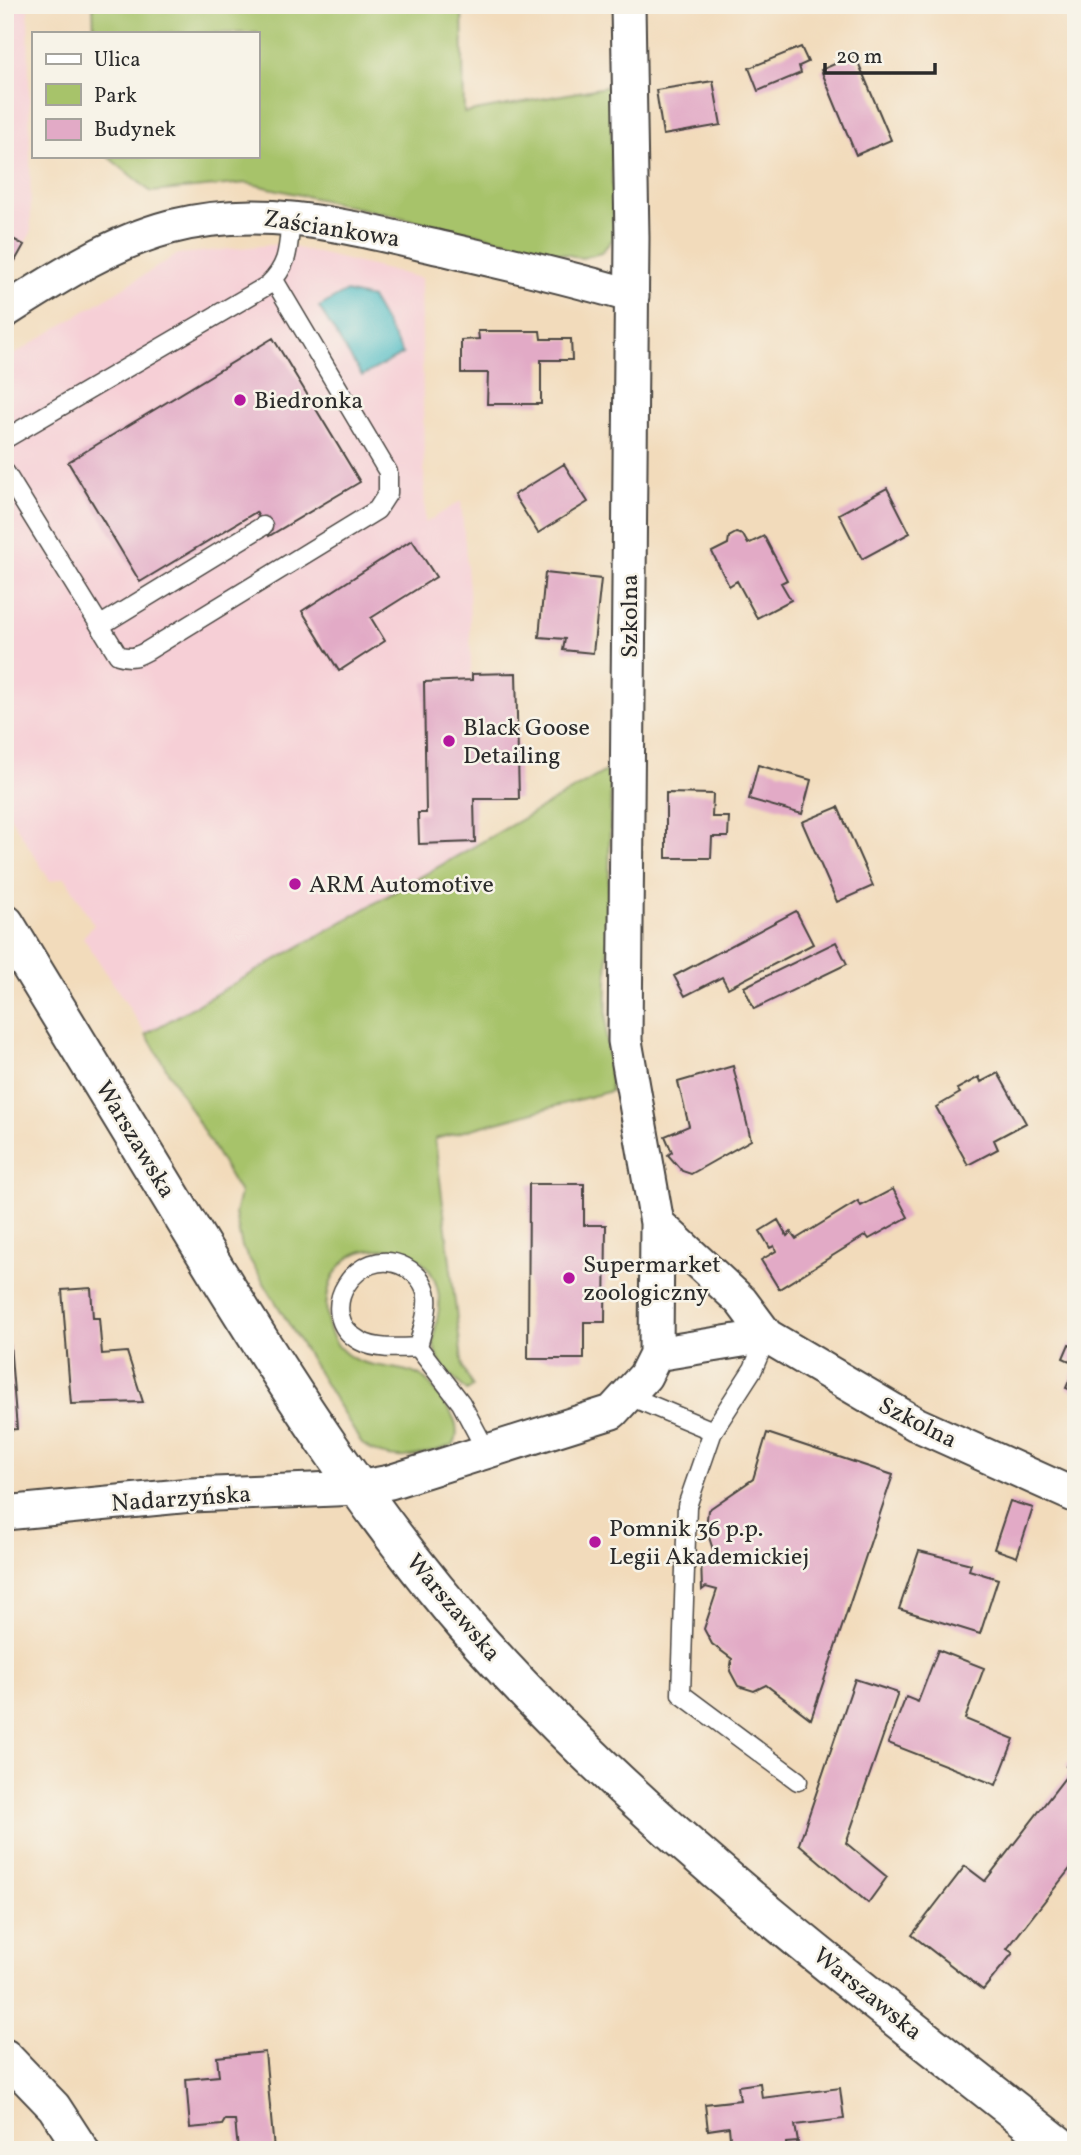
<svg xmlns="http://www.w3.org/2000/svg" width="1081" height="2155" viewBox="0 0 1081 2155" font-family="Vollkorn,serif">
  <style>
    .built { fill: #f6cfd6 }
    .green { fill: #a7c36a; stroke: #69774a; stroke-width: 2 }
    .water { fill: #4dbbc4; stroke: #3c7378; stroke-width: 2 }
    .building { fill: #e2aac6 }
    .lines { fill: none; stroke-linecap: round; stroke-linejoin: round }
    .lane-casing { stroke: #494541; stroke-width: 21 }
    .street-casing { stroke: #494541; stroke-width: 37 }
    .secondary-casing { stroke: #494541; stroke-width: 42 }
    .lane { stroke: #fff; stroke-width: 18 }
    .street { stroke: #fff; stroke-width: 33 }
    .secondary { stroke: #fff; stroke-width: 38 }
    .poi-dot { fill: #b5179e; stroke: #f7f3e8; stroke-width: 2.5 }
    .labels { text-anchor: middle; stroke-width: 5; stroke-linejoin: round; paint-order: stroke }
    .street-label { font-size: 24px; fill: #2b2b2b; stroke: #f7f3e8 }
    .poi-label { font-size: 24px; fill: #2b2b2b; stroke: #f7f3e8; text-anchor: start }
  </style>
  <rect width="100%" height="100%" fill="#f7f3e8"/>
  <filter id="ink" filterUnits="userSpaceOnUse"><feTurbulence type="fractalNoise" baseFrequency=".0143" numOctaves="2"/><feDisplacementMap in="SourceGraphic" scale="14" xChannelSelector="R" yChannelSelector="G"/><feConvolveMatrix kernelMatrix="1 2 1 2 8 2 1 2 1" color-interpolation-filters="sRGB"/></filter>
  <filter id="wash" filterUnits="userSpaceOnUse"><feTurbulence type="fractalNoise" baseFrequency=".00686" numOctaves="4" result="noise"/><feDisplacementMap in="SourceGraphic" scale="28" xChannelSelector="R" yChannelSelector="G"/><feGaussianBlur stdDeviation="1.57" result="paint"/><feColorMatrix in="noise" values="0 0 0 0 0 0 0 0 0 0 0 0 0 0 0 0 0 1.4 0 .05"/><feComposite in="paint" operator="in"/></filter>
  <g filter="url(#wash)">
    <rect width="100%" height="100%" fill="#f2dbbb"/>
    <path class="built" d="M5,5H28L31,233L5,277Z
      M281,244L421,278L425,523L461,501L469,589L476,846L146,1034L83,937L94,925L65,877L50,881L5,808V360L178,254Z"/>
    <path class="green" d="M93,5H462L464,113L611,86L613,239L601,253L582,258L247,183L151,192L107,156H257V33H94Z
      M611,768L606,1037L611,1091L435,1139L463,1368L473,1387L467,1391C454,1378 435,1364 434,1344C433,1333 438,1319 439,1308C441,1276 419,1247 386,1249C377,1249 368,1249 360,1252C322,1266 316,1326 343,1351C364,1371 394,1363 418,1375C430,1381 438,1395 446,1406C456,1418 460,1431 454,1445C421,1455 392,1467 362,1444L242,1247L235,1214L240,1193L146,1034Z"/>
    <path class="water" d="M345,292L371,298L403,354L362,376L319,307Z"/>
    <g id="blocks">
      <path class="building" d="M801,47L808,62L799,66L801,73L758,91L749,68Z
        M855,55L891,140L856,155L821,70Z
        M713,81L721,125L663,135L656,90Z
        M11,238L24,245L15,261L5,256Z
        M478,331H540L541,339H571L572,360H541V404H487L488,373H461V340L479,339Z
        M273,338L360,482L269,536L256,512L140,582L68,462Z
        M564,464L588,502L538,533L514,495Z
        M887,488L910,533L862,559L839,514Z
        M736,533L743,535L748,544L764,536L787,580L781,583L791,600L757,618L737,581L729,586L712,552L728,544L729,537Z
        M412,540L436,577L371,618L385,641L339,671L302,611Z
        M545,573L601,579L593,653L563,650L565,639L539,637Z
        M516,673L519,799H474L475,842L419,844L418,813H426L424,682L472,680V674Z
        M758,765L811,780L802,814L749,799Z
        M666,793L713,794L712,817H729L728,837H712L711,858H666Z
        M838,807L873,886L837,902L802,822Z
        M796,911L813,944L728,988L722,977L685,996L674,976Z
        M836,942L847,964L754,1009L744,987Z
        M733,1066L751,1140L691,1174L682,1171L668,1155L672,1152L665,1136L689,1126L678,1082Z
        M998,1073L1026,1123L994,1140L998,1149L968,1165L936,1107L960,1093L957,1089L979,1077L981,1082Z
        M529,1184H584V1225H606L605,1322H584V1359H528Z
        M893,1189L908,1217L869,1239L866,1235L779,1289L761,1260L776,1251L774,1246L770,1248L760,1231L778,1220L787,1236L791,1232L796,1239L858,1201L861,1206Z
        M91,1288L93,1318H99L102,1354L127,1352L143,1402L71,1404L62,1290Z
        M10,1344L17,1429L5,1430V1345Z
        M1069,1344L1076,1347V1364L1063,1358Z
        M1076,1365V1392L1066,1388Z
        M767,1433L893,1475L811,1719L766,1685L754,1691L738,1686L730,1671L732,1659L712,1644L704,1629L717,1590L706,1587L702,1590L701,1559L706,1562L716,1559L706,1528L708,1510L753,1479Z
        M1010,1501L1033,1508L1017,1557L994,1549Z
        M919,1551L971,1564L969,1570L998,1579L980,1634L899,1609Z
        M938,1650L984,1668L965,1719L1014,1739L996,1785L888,1743L906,1697L918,1702Z
        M855,1679L898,1693L846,1843L887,1877L868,1903L799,1844Z
        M1069,1762L1074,1765L1076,1762V1861L1007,1949L1013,1953L983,1990L912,1935L965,1866L985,1881L1071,1770L1066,1766Z
        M265,2052L274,2150H238L235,2120H225L222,2125L190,2128L186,2079L219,2076L217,2057Z
        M760,2083L762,2098L840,2088L844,2119L795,2125L798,2142L786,2143V2150H731L729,2127L708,2130L705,2104L740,2100L738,2086Z"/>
    </g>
  </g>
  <g filter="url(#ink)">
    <use href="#blocks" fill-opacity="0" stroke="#494541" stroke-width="2"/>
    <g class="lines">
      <defs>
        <path id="lane" d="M5,439L268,285C290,264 288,247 291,218
          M5,472L118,655C131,659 136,657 147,651L377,510L388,493V472L274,280
          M101,625L263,526
          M418,1347C400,1348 376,1350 360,1341C311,1314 358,1242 405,1267C440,1286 425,1317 418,1347L461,1403L487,1452
          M629,1396L713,1431L687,1506L681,1694L798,1781
          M713,1431L753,1369L767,1336"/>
        <path id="street" d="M5,311C57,278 110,243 170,227C265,203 348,227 441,248C505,263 569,277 632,296
          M657,1223L741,1301L767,1336
          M656,1354L767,1336L916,1424L1076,1496
          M5,1513L191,1495L358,1488L390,1482L612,1412L645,1376L656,1354L657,1223L625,1041L632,238L628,5
          M5,2056L54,2107L82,2150"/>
        <path id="secondary" d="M5,924C68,1027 131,1130 193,1233C280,1376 370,1518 481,1643C653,1835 863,1990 1064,2150"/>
      </defs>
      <use href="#lane" class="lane-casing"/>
      <use href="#street" class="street-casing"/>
      <use href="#secondary" class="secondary-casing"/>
      <use href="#lane" class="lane"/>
      <use href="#street" class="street"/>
      <use href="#secondary" class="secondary"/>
    </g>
  </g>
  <g class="poi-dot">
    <circle cx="240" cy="400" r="7"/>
    <circle cx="449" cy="741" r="7"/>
    <circle cx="295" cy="884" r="7"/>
    <circle cx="569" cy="1278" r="7"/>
    <circle cx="595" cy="1542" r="7"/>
  </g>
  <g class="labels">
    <g class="street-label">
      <text transform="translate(332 228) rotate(9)" y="8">Zaściankowa</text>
      <text transform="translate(629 616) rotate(-90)" y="8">Szkolna</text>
      <text transform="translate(136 1139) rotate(59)" y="8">Warszawska</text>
      <text transform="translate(918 1422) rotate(27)" y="8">Szkolna</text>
      <text transform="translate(181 1498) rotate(-4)" y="8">Nadarzyńska</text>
      <text transform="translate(454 1607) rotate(50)" y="8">Warszawska</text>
      <text transform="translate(868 1993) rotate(39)" y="8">Warszawska</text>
    </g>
    <g class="poi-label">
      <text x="254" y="408">Biedronka</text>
      <text x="463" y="735">Black Goose<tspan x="463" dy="28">Detailing</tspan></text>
      <text x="309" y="892">ARM Automotive</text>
      <text x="583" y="1272">Supermarket<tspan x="583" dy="28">zoologiczny</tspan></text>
      <text x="609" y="1536">Pomnik 36 p.p.<tspan x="609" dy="28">Legii Akademickiej</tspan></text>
    </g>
  </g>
  <rect width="1081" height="2155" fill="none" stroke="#f7f3e8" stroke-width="28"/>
  <rect x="32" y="32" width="228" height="126" fill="#f7f3e8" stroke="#a5a39c" stroke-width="2"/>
  <rect x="46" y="54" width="35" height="10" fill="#ffffff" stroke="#a5a39c" stroke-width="2"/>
  <text x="94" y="66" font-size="21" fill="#2b2b2b">Ulica</text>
  <rect x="46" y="84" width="35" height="21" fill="#a7c36a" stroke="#a5a39c" stroke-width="2"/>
  <text x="94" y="102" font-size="21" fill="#2b2b2b">Park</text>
  <rect x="46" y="119" width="35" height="21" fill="#e2aac6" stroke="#a5a39c" stroke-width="2"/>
  <text x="94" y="136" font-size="21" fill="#2b2b2b">Budynek</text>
  <path d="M825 63v10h110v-10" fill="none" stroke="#2b2b2b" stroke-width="3.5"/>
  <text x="836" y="63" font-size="21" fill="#2b2b2b" stroke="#f7f3e8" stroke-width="5" paint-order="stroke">20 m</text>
</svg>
